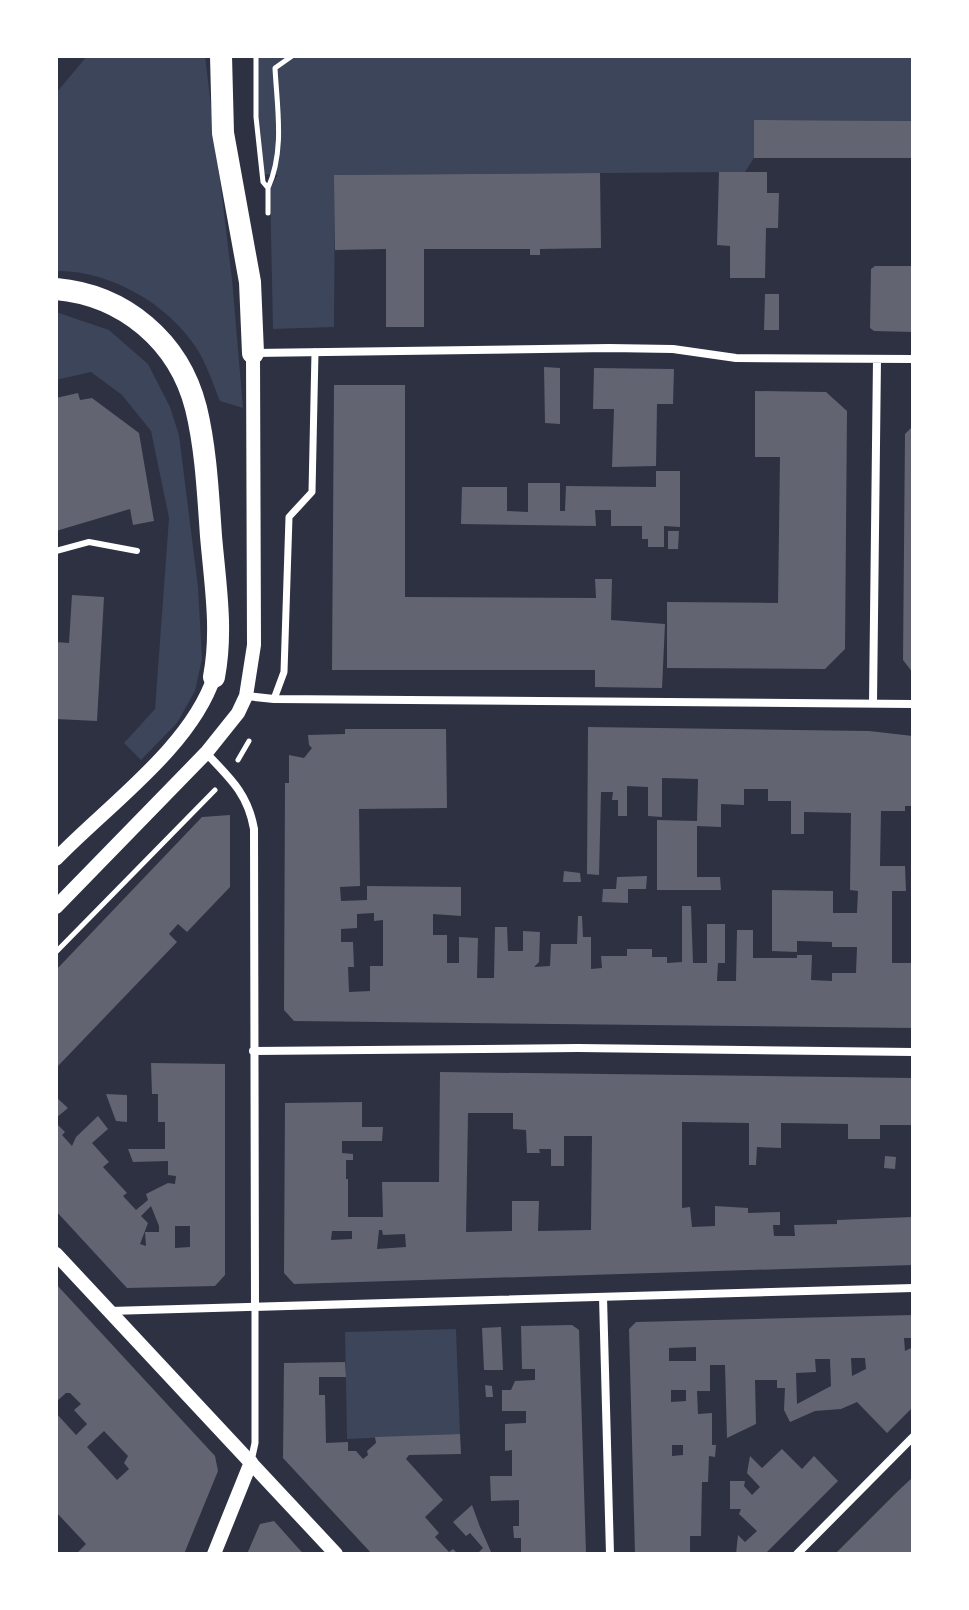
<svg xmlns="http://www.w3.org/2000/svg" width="969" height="1610" viewBox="0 0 969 1610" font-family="'Titillium Web',sans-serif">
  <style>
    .green { fill: #3c4559 }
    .building { fill: #626471; fill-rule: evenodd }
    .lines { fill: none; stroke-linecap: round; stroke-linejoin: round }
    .path { stroke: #fff; stroke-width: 5 }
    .service { stroke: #fff; stroke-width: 6 }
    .pedestrian { stroke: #fff; stroke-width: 7 }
    .minor { stroke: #fff; stroke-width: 8 }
    .tertiary { stroke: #fff; stroke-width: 14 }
    .trunk { stroke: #fff; stroke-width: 22 }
  </style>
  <rect width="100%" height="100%" fill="#2d3142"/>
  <path class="green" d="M87,56H205L232,279L243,408L220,401C213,384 207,365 197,349C168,304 110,270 56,271V93Z
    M257,56H913V121L754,120V158L745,172L335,175L334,327L273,329L270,187L278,175L263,174L254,86Z
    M56,312L109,330L148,364L170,407L179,435L198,587L202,659L195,691L177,723L141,760L124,743L155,709L169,518L151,431L122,395L91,372L56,380Z
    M456,1329L460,1434L347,1439L345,1332Z"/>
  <path class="building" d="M754,120L913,121V158H754Z
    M719,172H767V193H779L778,228H766L765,278H730V246L717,245Z
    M600,173L601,248L540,249V255H530V249H424V327H386V249L335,250L334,175Z
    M875,266H913V332L874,331L870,328L871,269Z
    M765,294H779V330H764Z
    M544,367L560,368V424L545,423Z
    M594,368L674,369L673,404H657L656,466L612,467L614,409H593Z
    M334,385H405V597L596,598L595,579H612L611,620L665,624L662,688L595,687V670H332Z
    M755,391L826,392L847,411L845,649L825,669L667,668V602L778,603L780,457H755Z
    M78,393L80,400L92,398L139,433L154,521L133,525L130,509L56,531V398Z
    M913,426V673L903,660L905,434Z
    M656,471H680V527L664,526V547H648V539H642V526H611V510H595L596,526L461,524L462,487H507V511L528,512V483H560V511H565L566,486L656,487Z
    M668,531H679L678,549H668Z
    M72,595L104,597L97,721L56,719V642L69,643Z
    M588,727L869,731L913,736V806H905V811H881L880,866H905L906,891H892V963H913V1028L294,1021L284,1010L285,783H289V755L304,758L312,748L309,745L308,735L345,734V729H446L447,808L359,809L360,886L340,887L341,901L367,900V886L461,887V916L433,914V935H447V963H459V937L478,938L477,978H494L495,927H507L508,951H523V931L540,932L539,962L534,967L550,966L551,944H577L578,916H582L583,937H591V969L602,968L601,956H627V949H652V957H667V963L682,962V906H691L693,963H707V924H725V963H718L717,981H736L737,930H753V958H797V955H812L811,980L832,981V973H856L857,947H832V942L797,941V952L772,951V890L833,891V913H857L858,891L850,890L851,813L804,812V834H791V801H768V789H744V805L721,804V827L697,826V877H720L721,890H657V820L697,821L698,779L662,778V817L648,816V787L627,786V816H618V800H612L613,792H601L599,875L587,874ZM374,913V921L383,920V966H370V991L349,992L348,967H354L353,942H341V929L357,928V914Z
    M230,815V887L187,932L178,924L169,934L177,942L58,1066L56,1064V970L202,817Z
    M564,871L580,873L581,882H563Z
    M647,876L646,889H628V903L602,902L603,889H616L617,877Z
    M151,1063L225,1064V1275L215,1286L127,1288L56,1211V1123L65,1132L62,1135L72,1146L76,1137L98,1116L108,1129L92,1143L109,1162L103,1167L127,1193L123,1196L136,1210L148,1200L146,1194L168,1183L175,1184L176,1176L168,1175V1161L133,1162L128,1149H165V1122H158V1094H152ZM151,1206L159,1226V1232H145L146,1246L140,1244L148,1223L141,1216ZM175,1226H190V1247L175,1248Z
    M440,1072L913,1078V1125H880V1139H848V1124L781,1123V1148L757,1147L756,1165H749V1123L682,1122V1208L690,1207L692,1227L715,1226V1206L748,1208V1213L780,1212V1225H773L774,1236H795L794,1225L837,1224V1220L913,1217V1265L294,1284L284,1273L285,1103L362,1102V1127H383L382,1141H342V1153L353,1154V1160H346V1179H348V1217H383L382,1182H439ZM468,1113H513V1129L526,1130L527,1153H540L539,1149H551V1166H564V1136H592L591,1230L538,1231L539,1201H512V1231L466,1232ZM379,1230H382L383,1235L405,1234L406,1247L377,1249ZM332,1231H352V1239L331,1240Z
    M106,1094L127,1095V1122L116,1121Z
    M56,1097L68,1108L56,1118Z
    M885,1156L896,1157L895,1169L884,1168Z
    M56,1284L215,1456L218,1471L184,1554H76L86,1544L56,1512V1413L76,1435L87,1424L74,1410L81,1404L70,1393H66L56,1402ZM104,1431L128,1456L124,1463L129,1469L117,1480L87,1447Z
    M913,1315V1338H904L905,1351L913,1347V1407L887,1433L857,1402L841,1409L815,1411L790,1422L784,1410L785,1388H777V1380H755L756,1424L727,1438L725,1365H710V1391H697L698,1414L712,1413V1445H716L715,1457L709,1456L708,1482H702L701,1536H690V1554H635L629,1329L636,1322ZM696,1347V1361H669V1348ZM851,1358H865L866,1369L852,1376ZM815,1359H830L831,1386L797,1404L796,1373L816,1372ZM671,1390H686V1401L671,1402ZM672,1445H683V1455L672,1456Z
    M572,1325L579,1330L586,1554H521V1538H514L513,1526H519V1500L491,1501L490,1476H512V1450L505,1451V1424L526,1423V1411H502V1390H511L515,1381L535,1380V1369H522L521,1326Z
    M501,1327L503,1370H484L482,1328Z
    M345,1362L346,1377H319V1395H325L326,1443L348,1442V1451H356L363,1459L368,1455L367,1451L376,1443L375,1437L460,1434L461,1454L409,1455L406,1459L443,1500L425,1517L439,1533L435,1537L449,1552L453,1549L458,1554H372L283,1458L284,1363Z
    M485,1385L492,1386L493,1397H486Z
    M782,1449L802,1469L814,1456L838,1481L765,1554H736L738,1535L745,1542L757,1531L739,1514L741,1509H730V1481H745L744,1486L752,1495L760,1487L747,1473L750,1456L762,1468Z
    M913,1477V1554H835L899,1490Z
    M472,1505L480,1527L492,1554H477L483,1548L470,1533L466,1536L453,1522Z
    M274,1521L299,1549L304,1554H247L260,1524Z"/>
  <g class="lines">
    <path class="path" d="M256,56V117L263,182L268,188V213
      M268,188C285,151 277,107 275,68L292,56
      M238,760L249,741
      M56,952L215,790"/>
    <path class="service" d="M56,551L89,542L137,551"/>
    <path class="pedestrian" d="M274,699L284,672L289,517L312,492L315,352
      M251,1461L255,1443V1308"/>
    <path class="minor" d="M254,353L609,348L673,349L736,358L913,359
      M246,696L274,699L913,704
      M873,703L877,359
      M206,753C230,778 248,794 254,829L255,1308
      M253,1051L578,1048L913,1052
      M603,1297L610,1554
      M110,1311L913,1288
      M797,1554L913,1437"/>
    <path class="tertiary" d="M56,859C107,806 191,747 214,677
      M56,907L206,753L238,713L246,696L254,645L253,353
      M56,1254L336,1554
      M214,1554L251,1462"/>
    <path class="trunk" d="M221,56L223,133L250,282L253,353
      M56,289C124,295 179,341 196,408C206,449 208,494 211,536C215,583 223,630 214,677"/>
  </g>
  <rect width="969" height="1610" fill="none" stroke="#ffffff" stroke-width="116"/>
</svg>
